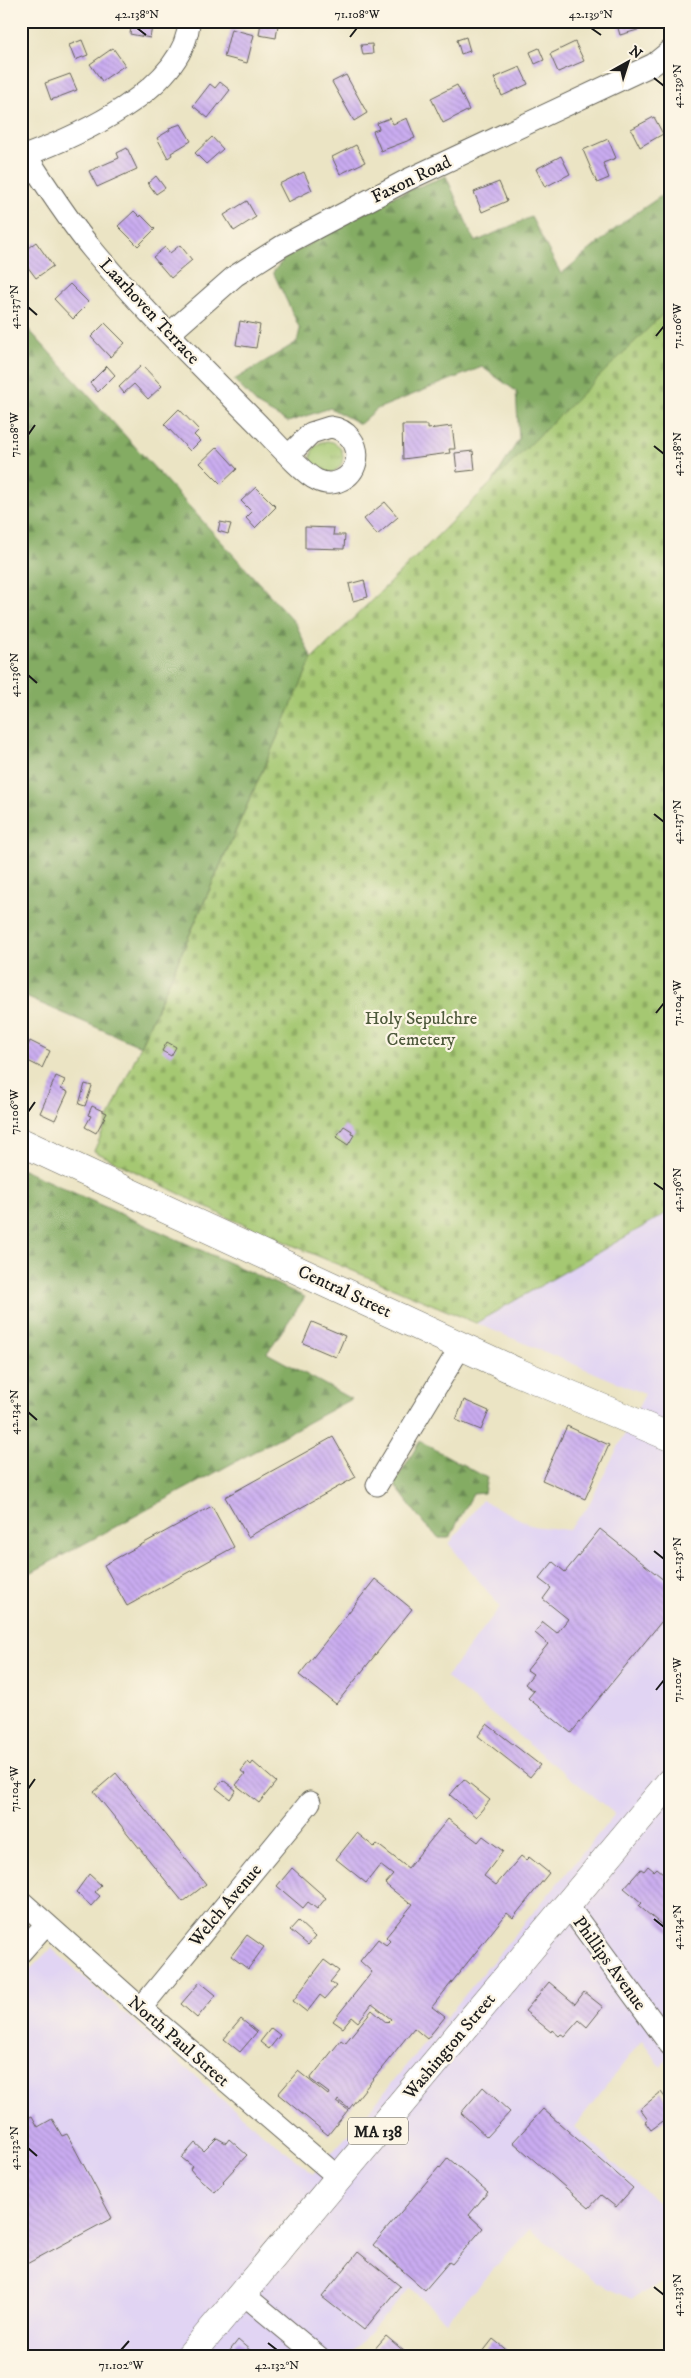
<svg xmlns="http://www.w3.org/2000/svg" width="691" height="2378" viewBox="0 0 691 2378" font-family="'IM FELL DW Pica',serif">
  <style>
    .built { fill: #e1d4f3 }
    .grass { fill: url(#grass-tufts); stroke: #607247 }
    .forest { fill: url(#forest-firs); stroke: #506440 }
    .cemetery { fill: url(#cemetery-stones); stroke: #607247 }
    .building { fill: url(#building-back-hatch) }
    .lines { fill: none; stroke-linecap: round; stroke-linejoin: round }
    .minor-casing { stroke: #646257; stroke-width: 23 }
    .major-casing { stroke: #646257; stroke-width: 29 }
    .minor { stroke: #fff; stroke-width: 21 }
    .major { stroke: #fff; stroke-width: 28 }
    .ticks { fill: none; stroke: #1c1c1c; stroke-width: 2 }
    .labels { text-anchor: middle; stroke-width: 4.5; stroke-linejoin: round; paint-order: stroke }
    .shield { fill: #fcf5e5; stroke: #5f5d58; stroke-width: 1 }
    .shield-label { font-size: 16px; font-weight: bold; fill: #1c1c1c }
    .street-label { font-size: 18px; fill: #1c1c1c; stroke: #fcf5e5 }
    .park-label { font-size: 18px; fill: #4c583a; stroke: #fcf5e5 }
    .neatline { fill: none; stroke: #1c1c1c; stroke-width: 2 }
    .ticks-label { font-size: 12px; text-anchor: middle; fill: #1c1c1c }
  </style>
  <defs>
    <pattern id="grass-tufts" width="24" height="20" patternUnits="userSpaceOnUse" patternTransform="scale(1.25)"><rect width="24" height="20" fill="#a5c872"/><path d="M3 7l-1-3M5 7V3M7 7l1-3M15 17l-1-3M17 17v-4M19 17l1-3" fill="none" stroke="#8dab62"/></pattern>
    <pattern id="forest-firs" width="22" height="20" patternUnits="userSpaceOnUse" patternTransform="scale(1.25)"><rect width="22" height="20" fill="#84ac64"/><path d="M5 1l3.5 6h-7zM16 11l3.5 6h-7z" fill="#6b8b52"/></pattern>
    <pattern id="cemetery-stones" width="16" height="16" patternUnits="userSpaceOnUse" patternTransform="scale(1.25)"><rect width="16" height="16" fill="#a5c872"/><path d="M2 7V4a2 2 0 0 1 4 0v3zM10 15v-3a2 2 0 0 1 4 0v3z" fill="#8dab62"/></pattern>
    <pattern id="building-back-hatch" width="6" height="6" patternUnits="userSpaceOnUse" patternTransform="scale(1.25)"><rect width="6" height="6" fill="#c9abf0"/><path d="M-1 5l2 2M0 0l6 6M5-1l2 2" fill="none" stroke="#ac93cd"/></pattern>
  </defs>
  <rect width="100%" height="100%" fill="#fcf5e5"/>
  <filter id="ink" filterUnits="userSpaceOnUse"><feTurbulence type="fractalNoise" baseFrequency=".02" numOctaves="2"/><feDisplacementMap in="SourceGraphic" scale="10" xChannelSelector="R" yChannelSelector="G"/><feConvolveMatrix kernelMatrix="1 2 1 2 8 2 1 2 1" color-interpolation-filters="sRGB"/></filter>
  <filter id="wash" filterUnits="userSpaceOnUse"><feTurbulence type="fractalNoise" baseFrequency=".0096" numOctaves="4" result="noise"/><feDisplacementMap in="SourceGraphic" scale="20" xChannelSelector="R" yChannelSelector="G"/><feGaussianBlur stdDeviation="1.12" result="paint"/><feColorMatrix in="noise" values="0 0 0 0 0 0 0 0 0 0 0 0 0 0 0 0 0 1.4 0 .05"/><feComposite in="paint" operator="in"/></filter>
  <g filter="url(#wash)">
    <rect width="100%" height="100%" fill="#ebe4c4"/>
    <path class="built" d="M670,1211V2056L661,2067L642,2040L574,2127L670,2214V2278L632,2299L597,2283L530,2229L446,2321L410,2288L348,2357H21V1979L51,1948L214,2093L313,2174L361,2120L615,1814L446,1677L500,1607L449,1544L482,1500L533,1526L568,1530L587,1508L645,1394L476,1323Z"/>
    <path class="grass" d="M311 457a16 16 0 1 1 32 0a16 16 0 1 1-32 0Z"/>
    <path class="forest" d="M446,176L475,242L531,217L561,274L626,220L670,190V792L481,501L519,439L516,391L482,367L377,409L360,424L330,408L288,422L259,406L234,380L297,342L300,329L273,272L285,258L392,197Z
      M21,321L296,624L312,659L140,1046L21,995Z
      M21,1169L305,1297L267,1353L351,1399L21,1578Z
      M420,1441L487,1478L484,1493L473,1494L449,1538H439L425,1525L394,1484Z"/>
    <path class="cemetery" d="M670,307V1211L476,1323L226,1217L94,1151L312,659Z"/>
    <g id="blocks">
      <path class="building" d="M132,21H153L150,38L130,34Z
        M616,21H639L641,29L620,35Z
        M261,22L278,25L276,38L259,35Z
        M231,29L254,35L247,63L224,57Z
        M466,37L470,51L461,54L457,40Z
        M82,40L88,55L75,60L69,45Z
        M575,42L584,61L558,72L550,54Z
        M372,44L373,54L363,55L361,45Z
        M113,48L125,65L102,81L90,64Z
        M539,48L544,60L535,64L530,52Z
        M520,67L528,84L502,96L494,78Z
        M70,74L77,90L51,100L45,83Z
        M346,75L367,113L354,121L332,82Z
        M220,82L230,90L208,118L193,106L210,84L215,88Z
        M457,85L469,110L443,123L431,98Z
        M654,117L663,134L640,147L631,129Z
        M390,118L393,124L407,118L415,138L381,151L373,131L379,129L377,123Z
        M181,124L191,141L171,153L172,155L168,158L157,138L170,130L169,128Z
        M212,137L223,149L206,164L195,153Z
        M608,139L616,158L603,163L609,178L597,183L583,150Z
        M356,145L365,162L340,174L332,157Z
        M127,148L137,169L97,187L89,171L119,158L117,153Z
        M561,156L570,174L545,187L536,169Z
        M304,172L312,190L288,202L279,184Z
        M156,176L165,188L156,194L148,183Z
        M499,182L507,201L482,212L474,192Z
        M247,201L256,217L234,231L224,215Z
        M134,211L140,217L141,215L155,229L138,246L118,226Z
        M36,242L53,266L36,278L21,258V253Z
        M180,245L192,260L171,278L153,257L165,247L170,253Z
        M70,284L89,303L73,319L54,299Z
        M240,321L260,325L256,348L236,345Z
        M105,323L125,343L110,357L91,337Z
        M142,365L162,386L148,399L134,384L124,393L119,387Z
        M107,366L115,375L98,392L90,383Z
        M179,409L199,430L194,435L200,441L190,451L164,424Z
        M402,425H428V429L452,426L455,449H449L450,453L403,459Z
        M217,447L237,469L221,484L200,463Z
        M473,451L475,470L457,472L455,453Z
        M256,487L276,507L255,528L246,518L252,512L241,501Z
        M385,502L398,517L377,535L364,519Z
        M220,522L231,524L228,534L218,531Z
        M305,527L334,528L333,535H345L344,549L305,548Z
        M364,580L368,597L353,601L349,584Z
        M30,1041L50,1051L42,1068L22,1058Z
        M167,1042L176,1047L171,1056L162,1051Z
        M56,1076L65,1080L61,1089L68,1092L55,1120L40,1113Z
        M85,1084L92,1086L85,1106L79,1104Z
        M92,1106L107,1113L96,1133L85,1127L91,1116L88,1115Z
        M344,1126L352,1131L351,1134L354,1135L348,1145L336,1137Z
        M312,1322L345,1336L336,1357L303,1343Z
        M464,1400L489,1411L481,1430L456,1420Z
        M567,1426L609,1445L585,1499L542,1480Z
        M333,1437L356,1477L248,1537L225,1497Z
        M212,1506L234,1547L127,1606L104,1565Z
        M600,1529L670,1585V1611L571,1733L528,1698L534,1691L525,1684L533,1674L527,1670L548,1644L535,1633L543,1622L557,1633L568,1619L543,1599L551,1588L539,1579L553,1562L565,1572Z
        M375,1579L412,1609L336,1704L299,1675Z
        M487,1724L540,1765L530,1777L478,1736Z
        M248,1762L251,1765L253,1762L276,1782L259,1803L236,1785L245,1774L241,1771Z
        M116,1773L206,1884L183,1902L94,1792Z
        M464,1779L490,1800L476,1817L450,1795Z
        M223,1780L236,1790L230,1799L216,1788Z
        M448,1819L478,1842L483,1836L503,1851L484,1876L496,1885L521,1856L526,1860L529,1857L549,1873L513,1918L507,1913L432,2007L445,2017L427,2039L414,2028L349,2109L338,2100L337,2102L348,2110L328,2135L278,2094L298,2071L328,2095L329,2093L310,2079L341,2040L345,2043L372,2010L387,2023L391,2019L372,2004L358,2022L352,2017L343,2028L333,2021L372,1972L360,1961L378,1939L386,1945L390,1941L386,1937L413,1904L410,1902L409,1903L385,1884L393,1875L380,1865L366,1883L336,1859L357,1833L374,1847L377,1844L408,1868Z
        M648,1866L654,1871L657,1868L670,1879V1932L639,1906L642,1903L624,1888L641,1869L644,1871Z
        M292,1868L326,1898L317,1909L308,1902L303,1908L277,1886Z
        M89,1874L101,1885L95,1892L100,1896L91,1906L76,1892Z
        M298,1921L315,1937L308,1945L290,1930Z
        M247,1935L264,1947L248,1969L231,1956Z
        M324,1960L339,1971L330,1982L336,1986L325,1999L320,1995L307,2012L293,2001Z
        M200,1982L216,1995L197,2018L181,2004Z
        M549,1982L575,2004L584,1992L603,2007L587,2027L579,2020L565,2036L561,2034L559,2036L552,2030L551,2032L525,2011Z
        M241,2019L257,2032L240,2052L224,2039Z
        M271,2028L280,2035L269,2049L260,2042Z
        M483,2087L510,2112L487,2137L461,2113Z
        M661,2092L670,2104V2116L651,2130L645,2122L648,2120L640,2109Z
        M543,2109L633,2188L616,2207L601,2195L589,2208L513,2142Z
        M32,2116L38,2127L52,2119L62,2136L67,2134L112,2218L21,2267V2121Z
        M217,2138L226,2143L229,2139L247,2155L223,2181L224,2182L215,2192L195,2175L190,2169L192,2166L182,2158L195,2143L204,2151Z
        M448,2158L488,2192L469,2215L483,2228L452,2264L449,2262L425,2290L373,2245L439,2167L440,2168Z
        M358,2252L400,2286L364,2330L322,2297Z
        M386,2336L405,2352L401,2357H377L372,2352Z
        M493,2339L509,2352L505,2357H483L484,2355L482,2353Z
        M238,2340L258,2357H225Z"/>
    </g>
  </g>
  <g filter="url(#ink)">
    <use href="#blocks" fill-opacity="0" stroke="#646257" stroke-width="1"/>
    <g class="lines">
      <defs>
        <path id="minor" d="M26,155C47,187 67,219 92,249C141,308 197,362 251,417C266,431 301,473 317,480C332,488 352,479 356,462C360,444 347,429 330,427L311,433L289,455
          M21,157C76,137 186,89 189,21
          M169,334L235,276L282,246L407,180L654,64L670,51
          M377,1485L461,1346
          M21,1901L141,2008L339,2178
          M568,1906L670,2045
          M21,1952L46,1924
          M141,2008L310,1802
          M242,2293L319,2357"/>
        <path id="major" d="M21,1142L515,1371L670,1437
          M189,2357L670,1782"/>
      </defs>
      <use href="#minor" class="minor-casing"/>
      <use href="#major" class="major-casing"/>
      <use href="#minor" class="minor"/>
      <use href="#major" class="major"/>
    </g>
  </g>
  <path class="ticks" d="M137,28L146,35M591,28L601,35M350,37L357,28M654,78L664,86M28,307L37,315M656,336L664,326M28,435L35,425M654,446L664,454M28,675L37,683M654,814L664,822M656,1013L664,1003M28,1112L35,1102M654,1183L664,1190M28,1412L37,1420M654,1551L664,1559M656,1690L664,1680M28,1789L35,1779M654,1919L664,1927M28,2148L37,2156M654,2287L664,2295M268,2343L277,2350M121,2350L129,2341"/>
  <g class="labels">
    <rect class="shield" x="348" y="2117.5" width="60" height="27" rx="4"/>
    <g class="shield-label">
      <text x="378" y="2137">MA 138</text>
    </g>
    <g class="street-label">
      <text transform="translate(411 179) rotate(-26)" y="6">Faxon Road</text>
      <text transform="translate(150 311) rotate(47)" y="6">Laarhoven Terrace</text>
      <text transform="translate(345 1291) rotate(25)" y="6">Central Street</text>
      <text transform="translate(225 1905) rotate(-50)" y="6">Welch Avenue</text>
      <text transform="translate(610 1963) rotate(54)" y="6">Phillips Avenue</text>
      <text transform="translate(179 2041) rotate(41)" y="6">North Paul Street</text>
      <text transform="translate(449 2046) rotate(-50)" y="6">Washington Street</text>
    </g>
    <g class="park-label">
      <text x="421" y="1024">Holy Sepulchre<tspan x="421" dy="21">Cemetery</tspan></text>
    </g>
  </g>
  <rect width="691" height="2378" fill="none" stroke="#fcf5e5" stroke-width="55"/>
  <g transform="translate(628 62) rotate(39)" stroke="#fcf5e5" stroke-width="4" paint-order="stroke">
  <path d="M0-4L9 19L0 12L-9 19Z" fill="#1c1c1c"/>
  <text y="-8" font-size="14" font-weight="bold" text-anchor="middle" fill="#1c1c1c">N</text>
  </g>
  <rect x="28" y="28" width="636" height="2322" class="neatline"/>
  <g class="ticks-label">
    <text x="137" y="18">42.138°N</text>
    <text x="357" y="18">71.108°W</text>
    <text x="591" y="18">42.139°N</text>
    <text transform="translate(677 86) rotate(-90)" y="4">42.139°N</text>
    <text transform="translate(14 307) rotate(-90)" y="4">42.137°N</text>
    <text transform="translate(677 326) rotate(-90)" y="4">71.106°W</text>
    <text transform="translate(14 435) rotate(-90)" y="4">71.108°W</text>
    <text transform="translate(677 454) rotate(-90)" y="4">42.138°N</text>
    <text transform="translate(14 675) rotate(-90)" y="4">42.136°N</text>
    <text transform="translate(677 822) rotate(-90)" y="4">42.137°N</text>
    <text transform="translate(677 1003) rotate(-90)" y="4">71.104°W</text>
    <text transform="translate(14 1112) rotate(-90)" y="4">71.106°W</text>
    <text transform="translate(677 1190) rotate(-90)" y="4">42.136°N</text>
    <text transform="translate(14 1412) rotate(-90)" y="4">42.134°N</text>
    <text transform="translate(677 1559) rotate(-90)" y="4">42.135°N</text>
    <text transform="translate(677 1680) rotate(-90)" y="4">71.102°W</text>
    <text transform="translate(14 1789) rotate(-90)" y="4">71.104°W</text>
    <text transform="translate(677 1927) rotate(-90)" y="4">42.134°N</text>
    <text transform="translate(14 2148) rotate(-90)" y="4">42.132°N</text>
    <text transform="translate(677 2295) rotate(-90)" y="4">42.133°N</text>
    <text x="121" y="2369">71.102°W</text>
    <text x="277" y="2369">42.132°N</text>
  </g>
</svg>
